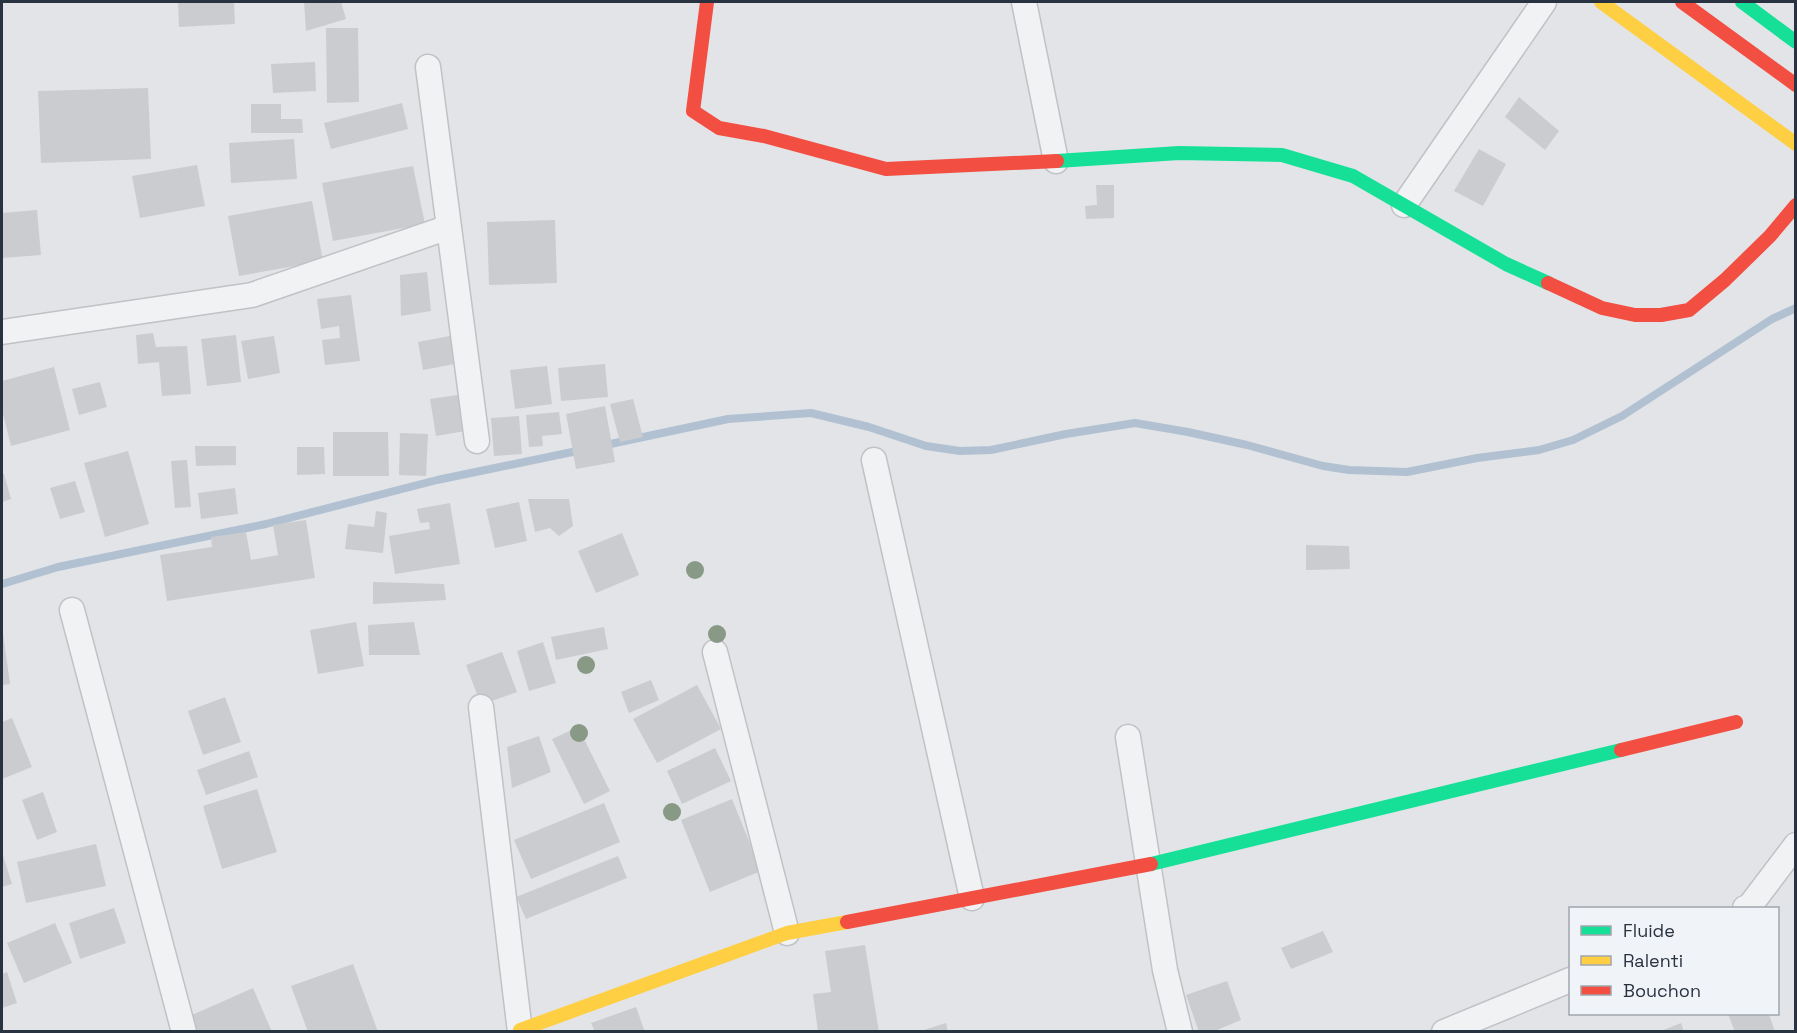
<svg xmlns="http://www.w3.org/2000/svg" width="1797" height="1033" viewBox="0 0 1797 1033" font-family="'Space Grotesk',sans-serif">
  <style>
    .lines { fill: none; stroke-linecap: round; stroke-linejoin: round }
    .stream { stroke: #b1c1d2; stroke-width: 8 }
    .building { fill: #cbcccf }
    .street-casing { stroke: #c0c2c5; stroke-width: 27 }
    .street { stroke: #f1f2f4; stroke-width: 24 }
    .fast { stroke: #16e098; stroke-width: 14 }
    .slow { stroke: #ffcf43; stroke-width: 14 }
    .jam { stroke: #f24e42; stroke-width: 14 }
    .tree { fill: #889986 }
  </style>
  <rect width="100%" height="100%" fill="#e2e4e7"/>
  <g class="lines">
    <path class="stream" d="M601,446L728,419L811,413L869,427L926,446L960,451L991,450L1066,434L1135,423L1188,432L1247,445L1323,466L1349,470L1407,472L1477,458L1539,450L1573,440L1622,416L1772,319L1796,308
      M2,584L58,567L266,524L437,480L582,450"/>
  </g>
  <path class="building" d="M178,2H234L235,24L179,27Z
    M304,2H341L346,19L306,31Z
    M326,28H358L359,102L327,103Z
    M315,62L316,91L273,93L271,64Z
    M148,88L151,159L41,163L38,91Z
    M1519,97L1559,131L1545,150L1505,117Z
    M402,103L408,129L331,149L324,123Z
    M251,104H281V119H302L303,133H251Z
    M294,139L297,179L231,183L229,143Z
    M1479,149L1506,164L1483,206L1454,191Z
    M197,165L205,206L140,218L132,176Z
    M413,166L425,224L333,241L322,183Z
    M1096,185H1114V218L1086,219L1085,206L1097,205Z
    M312,201L323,261L239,276L228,216Z
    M37,210L41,255L2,258V213Z
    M555,220L557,283L489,285L487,222Z
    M427,272L431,311L401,316L400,275Z
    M351,295L360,361L325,365L322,340L340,338L339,326L321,329L317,299Z
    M153,333L156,347L187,346L191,394L162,396L159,362L138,364L136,335Z
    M236,335L241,382L207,386L201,339Z
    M455,335L460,363L423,370L418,342Z
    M274,336L280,373L248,379L241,341Z
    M605,364L608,397L561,401L558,368Z
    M547,366L552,404L515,409L510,370Z
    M54,367L70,430L11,446L2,410V381Z
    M100,382L107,407L79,415L72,389Z
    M464,394L471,430L436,436L430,399Z
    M633,399L643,437L620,442L610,404Z
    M605,406L615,462L576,469L566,414Z
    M559,412L562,434L542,436L543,446L529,447L526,415Z
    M519,416L522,454L494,456L491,418Z
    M333,432H388L389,476H333Z
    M400,433L428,434L426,476L399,475Z
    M195,446H236V465L196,466Z
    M297,447H324L325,474L297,475Z
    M128,451L149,524L105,537L84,463Z
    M187,460L191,507L175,508L171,461Z
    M2,474H4L11,499L2,502Z
    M75,481L85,512L60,519L50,488Z
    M235,488L238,514L201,519L198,493Z
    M528,499H569L573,526L559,536L550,528L535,532Z
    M519,502L527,541L495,548L486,509Z
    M450,503L460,564L395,574L389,536L430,529L429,522L420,523L417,509Z
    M376,511L387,513L383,553L345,549L348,524L374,527Z
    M306,520L315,578L167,601L160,555L212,547L211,537L246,532L251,560L278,555L273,525Z
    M622,533L639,575L596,593L578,551Z
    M1306,545L1349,546L1350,569L1306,570Z
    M373,582L444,584L446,600L373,604Z
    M356,622L364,666L318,674L310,630Z
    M414,622L420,655H369L368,625Z
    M604,627L608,649L556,660L551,637Z
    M2,633H3L10,684L2,685Z
    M543,642L556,683L529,691L517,651Z
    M502,652L517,692L481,705L466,665Z
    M651,680L659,700L629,713L621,692Z
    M697,685L721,729L657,763L633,719Z
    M225,697L241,742L203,755L188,711Z
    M12,718L32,767L2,779V722Z
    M578,727L610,791L584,804L552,739Z
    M539,736L551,772L512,788L507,747Z
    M715,748L731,781L682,804L667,771Z
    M249,751L258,777L206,795L197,770Z
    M257,789L277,852L222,869L203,806Z
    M43,792L57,832L37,840L22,800Z
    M732,799L761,871L710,892L681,820Z
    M604,803L620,842L531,879L514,840Z
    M96,844L106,886L26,903L17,862Z
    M2,852L12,884L2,887Z
    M618,856L627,878L526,919L516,897Z
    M114,908L126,943L80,959L69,923Z
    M55,923L72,963L24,983L7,943Z
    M1323,931L1333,952L1291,969L1281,948Z
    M865,945L879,1032H818L813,994L831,992L825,951Z
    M353,964L378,1032H308L291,986Z
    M7,972L17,1003L2,1008V974Z
    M1227,981L1241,1020L1212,1032H1199L1186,995Z
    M253,988L272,1032H189L183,1019Z
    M636,1007L645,1032H595L591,1023Z
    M1728,1014H1769L1775,1032H1735Z
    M946,1023L948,1032H925L924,1030Z
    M1681,1023L1684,1032H1661V1031Z"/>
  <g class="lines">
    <defs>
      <path id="street" d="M1024,2L1056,161
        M428,67L477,441
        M1404,205L1544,2
        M2,332L252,295L449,227
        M874,460L972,898
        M72,610L184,1032
        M715,652L787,933
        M481,707L520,1032
        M1128,737L1165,970L1180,1032
        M1745,908L1749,907L1796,845
        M1444,1032L1570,980"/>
    </defs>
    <use href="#street" class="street-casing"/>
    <use href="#street" class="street"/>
    <path class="fast" d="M1742,2L1796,42
      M1057,161L1179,153L1282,155L1353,176L1506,264L1548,283
      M1151,864L1621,750"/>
    <path class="slow" d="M1601,2L1796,144
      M520,1030L787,933L847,922"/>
    <path class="jam" d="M707,2L693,111L719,128L764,136L886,169L1057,161
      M1682,2L1796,85
      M1548,283L1602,308L1635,315H1661L1689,310L1725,280L1770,236L1796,205
      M1621,750L1736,722
      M847,922L1151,864"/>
  </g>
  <g class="tree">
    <circle cx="695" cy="570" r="9"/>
    <circle cx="717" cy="634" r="9"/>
    <circle cx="586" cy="665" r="9"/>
    <circle cx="579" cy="733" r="9"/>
    <circle cx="672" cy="812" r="9"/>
  </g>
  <rect width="1797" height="1033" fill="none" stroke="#293240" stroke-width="6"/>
  <rect x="1569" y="907" width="210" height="108" fill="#f0f3f7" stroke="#a0a6ae" stroke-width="1.5"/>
  <rect x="1581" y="926" width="30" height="9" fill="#16e098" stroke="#a0a6ae" stroke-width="1.5"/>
  <text x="1623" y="937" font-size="18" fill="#293240">Fluide</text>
  <rect x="1581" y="956" width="30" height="9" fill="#ffcf43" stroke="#a0a6ae" stroke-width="1.5"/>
  <text x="1623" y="967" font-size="18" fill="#293240">Ralenti</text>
  <rect x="1581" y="986" width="30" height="9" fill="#f24e42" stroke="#a0a6ae" stroke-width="1.5"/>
  <text x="1623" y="997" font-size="18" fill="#293240">Bouchon</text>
</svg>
